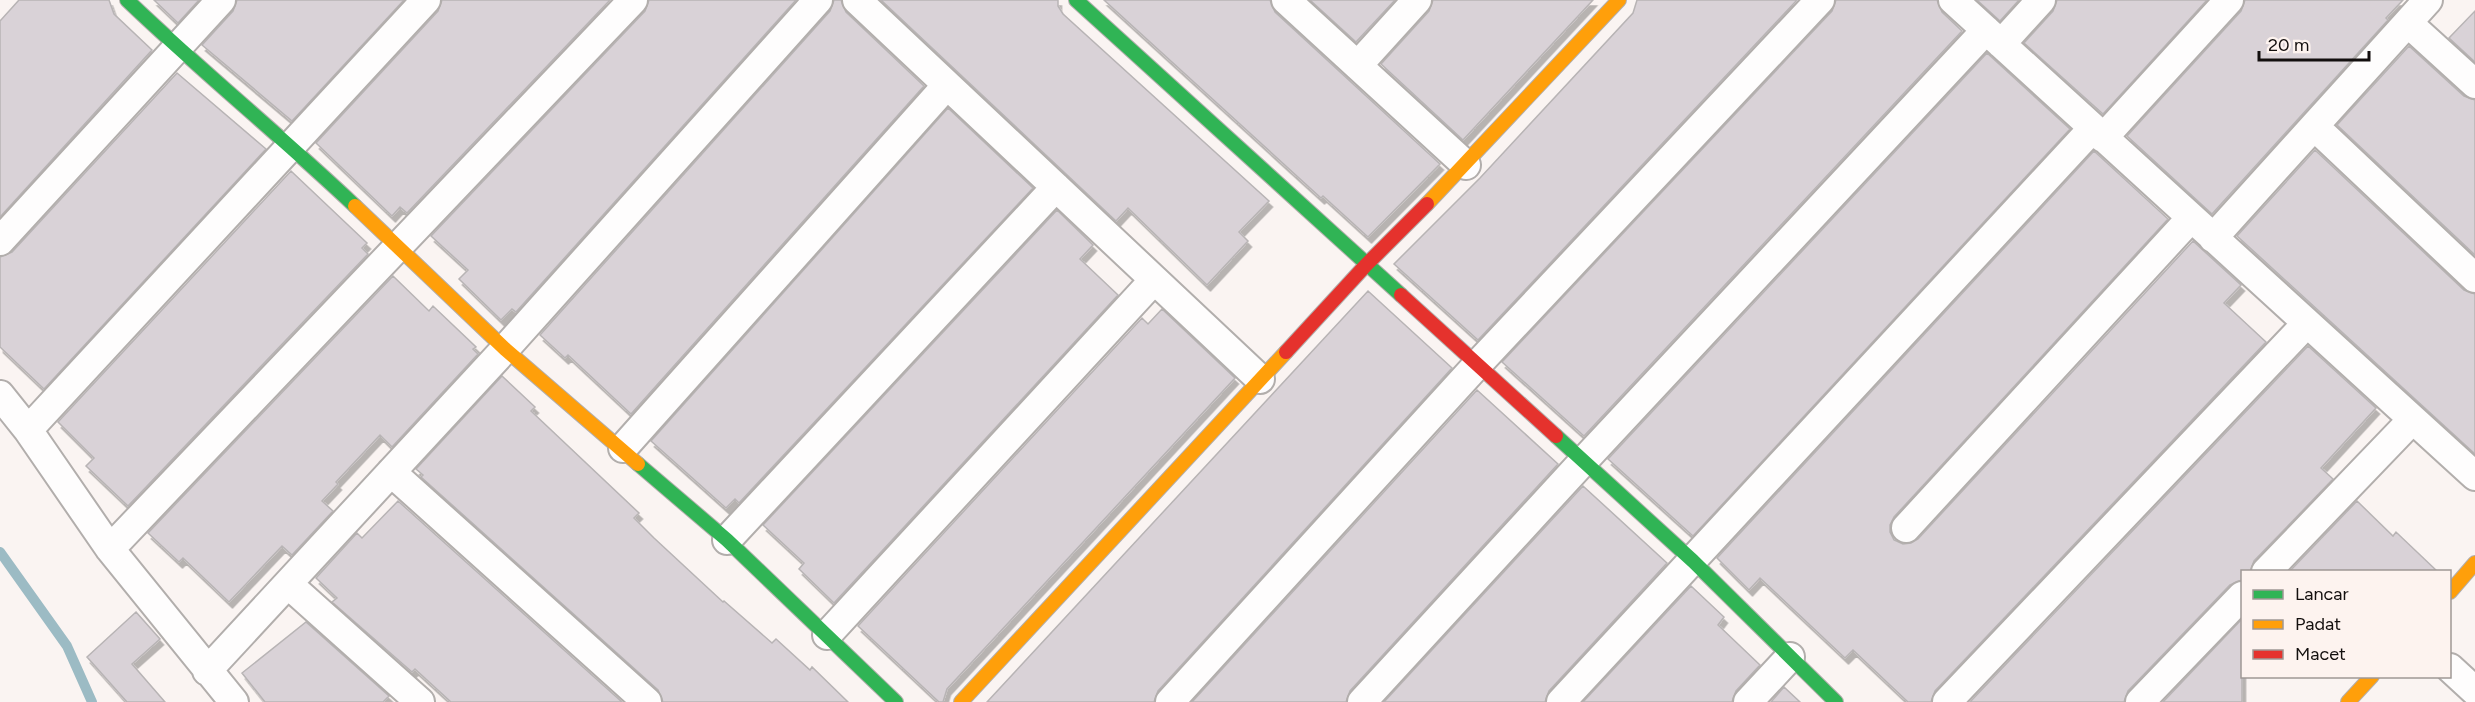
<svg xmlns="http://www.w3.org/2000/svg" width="2475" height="702" viewBox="0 0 2475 702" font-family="Figtree,sans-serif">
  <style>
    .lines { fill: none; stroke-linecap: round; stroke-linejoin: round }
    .stream { stroke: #9cbbc4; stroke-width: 10 }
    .building { fill: #d9d2d7; stroke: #b8b4b5; stroke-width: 1.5; filter: url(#shadow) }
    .street-casing { stroke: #b2aeac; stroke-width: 32 }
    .fast-casing { stroke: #b2aeac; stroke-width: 16 }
    .slow-casing { stroke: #b2aeac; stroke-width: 16 }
    .jam-casing { stroke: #b2aeac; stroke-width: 16 }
    .street { stroke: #fefdfd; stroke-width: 28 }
    .fast { stroke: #30b455; stroke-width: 14 }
    .slow { stroke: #ff9f0a; stroke-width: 14 }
    .jam { stroke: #e5322d; stroke-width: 14 }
  </style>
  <defs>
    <filter id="shadow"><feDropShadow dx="3.5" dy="6" stdDeviation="0" flood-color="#0004"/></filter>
  </defs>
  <rect width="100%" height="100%" fill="#faf4f2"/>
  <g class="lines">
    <path class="stream" d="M0,552L67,646L92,702"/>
  </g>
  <path class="building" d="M19,0H109L114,14L152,50L0,217V21Z
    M154,0H199L178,23Z
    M237,0H404L292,121L202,45L233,11Z
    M442,0H610L407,213L400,207L392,216L316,143L438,11Z
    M649,0H796L516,312L512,309L501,320L459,279L468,270L431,236L645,11Z
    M834,0H841L846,12L924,86L631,414L568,355L565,358L540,335L830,11Z
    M881,0H1058V6L1063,14L1269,201L1239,232L1248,241L1207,285L1128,208L1116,221Z
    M1104,0H1270L1275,12L1440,164L1368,237L1323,196L1321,198Z
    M1310,0H1395L1356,42Z
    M1433,0H1593L1463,140L1381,64L1429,11Z
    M1637,0H1797L1478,340L1394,264L1480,178L1633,13Z
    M1836,0H1937L1942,12L1962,31L1584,436L1502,362L1832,11Z
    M1977,0H2019L2000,21Z
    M2057,0H2207L2103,114L2024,43L2053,11Z
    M2245,0H2403L2386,18L2388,20L2212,214L2127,136L2241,11Z
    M2475,11V62L2449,38Z
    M2409,46L2464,96L2475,100V255L2337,125Z
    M1987,53L2070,129L1693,536L1608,459Z
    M177,73L266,149L44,389L0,347V257L12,252Z
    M948,108L1033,188L739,503L735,499L726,508L651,441Z
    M2315,150L2464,290L2475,294V454L2237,236Z
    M2094,151L2168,219L1894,517L1890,525V532L1894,540L1903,544L1911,543L1918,539L2193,241L2241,285L2224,303L2266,342L1935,691L1931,702H1908L1853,650L1845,658L1760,578L1749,590L1717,558Z
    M291,171L367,243L362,248L368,254L128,506L86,466L94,458L58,422Z
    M1057,210L1093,245L1080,259L1118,295L834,603L799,569L804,563L763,525Z
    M393,276L429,311L433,306L476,347L473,349L478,354L392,447L380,435L336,482L338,484L322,501L333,511L292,555L282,546L229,602L183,558L179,562L148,533Z
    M1368,291L1452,368L1158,691L1154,702H987Z
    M1162,309L1235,378L947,689L943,702H939L858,626L1142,318L1148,324Z
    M2308,346L2376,408L2321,468L2333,479L2254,561L2250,572H2242V580L2230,585L2128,691L2124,702H1970Z
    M502,376L535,407L531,411L639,513L634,518L654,538L723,602L724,601L772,643L776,639L810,670L812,667L848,702H663L658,690L421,477L423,475L416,469Z
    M1477,390L1558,464L1350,691L1346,702H1192Z
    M1583,486L1667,563L1549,691L1545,702H1384Z
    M398,501L622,702H451L415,669L412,672L332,602L337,598L316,578L357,533L362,538Z
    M2357,501L2393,536L2396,532L2438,572H2289Z
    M1691,586L1724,617L1718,625L1760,665L1736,691L1732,702H1583Z
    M136,612L160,639L132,664L165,702H127L87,657Z
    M2242,619V702H2163Z
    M306,622L389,696L383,702H265L242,673Z
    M1784,687L1800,702H1771Z"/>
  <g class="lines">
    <defs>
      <path id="street" d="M857,0L1260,379
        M1286,0L1466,165
        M1953,0L2475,476
        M2408,23L2475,84
        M2001,44L2041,0
        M1358,65L1417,0
        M2314,126L2475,278
        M2103,138L2229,0
        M2213,238L2428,0
        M0,241L221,0
        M0,395L28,430L110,549L234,702
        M28,430L426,0
        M623,448L947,85
        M391,472L647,702
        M1906,528L2191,218
        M727,540L1056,187
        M110,549L633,0
        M2266,572L2412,420
        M288,584L420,702
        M827,635L1154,280
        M2450,668L2475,691
        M207,671L505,349L818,0
        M1170,702L1477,365L1820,0
        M1362,702L1577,468L1986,30
        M1561,702L2093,128
        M1748,702L1790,657
        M1947,702L2307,323
        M2140,702L2242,596"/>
      <path id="fast" d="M127,0C201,71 280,135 355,206
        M1076,0L1401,295
        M1556,436L1693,561L1836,702
        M638,464L727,540L896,702"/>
      <path id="slow" d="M1427,204L1619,0
        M355,206L505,349L638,464
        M2450,592L2475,563
        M961,702L1286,352
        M2348,702L2372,676"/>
      <path id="jam" d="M1401,295L1556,436
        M1286,352L1366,265L1427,204"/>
    </defs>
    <use href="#street" class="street-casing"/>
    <use href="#fast" class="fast-casing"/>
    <use href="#slow" class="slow-casing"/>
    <use href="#jam" class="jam-casing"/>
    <use href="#street" class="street"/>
    <use href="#fast" class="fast"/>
    <use href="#slow" class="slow"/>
    <use href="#jam" class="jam"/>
  </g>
  <rect x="2241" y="570" width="210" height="108" fill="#fdf3ef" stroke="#9f9895" stroke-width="1.5"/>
  <rect x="2253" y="590" width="30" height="9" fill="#30b455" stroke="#9f9895" stroke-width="1.5"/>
  <text x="2295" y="600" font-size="18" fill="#130f0e">Lancar</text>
  <rect x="2253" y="620" width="30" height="9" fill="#ff9f0a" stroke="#9f9895" stroke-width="1.5"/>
  <text x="2295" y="630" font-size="18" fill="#130f0e">Padat</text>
  <rect x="2253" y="650" width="30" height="9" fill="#e5322d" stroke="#9f9895" stroke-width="1.5"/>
  <text x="2295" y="660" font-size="18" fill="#130f0e">Macet</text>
  <path d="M2259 51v9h110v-9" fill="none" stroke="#130f0e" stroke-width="3"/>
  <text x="2268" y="51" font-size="18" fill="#130f0e" stroke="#fdf3ef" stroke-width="4.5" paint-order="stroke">20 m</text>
</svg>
